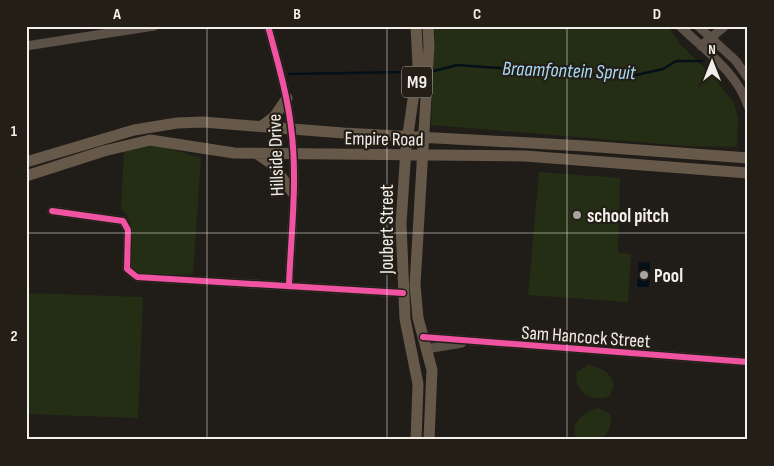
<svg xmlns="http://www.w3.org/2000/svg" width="774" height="466" viewBox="0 0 774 466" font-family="'Sofia Sans Condensed',sans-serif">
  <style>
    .green { fill: #232e15 }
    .water { fill: #041018 }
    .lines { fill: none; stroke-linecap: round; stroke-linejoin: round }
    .stream { stroke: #041018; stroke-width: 2.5 }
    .minor { stroke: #5b5147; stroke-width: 9 }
    .major { stroke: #67594a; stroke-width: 11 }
    .cycleway-casing { stroke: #231e16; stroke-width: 9 }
    .cycleway { stroke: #f153a3; stroke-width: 6 }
    .grid { fill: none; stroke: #f2eee9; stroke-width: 1; stroke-opacity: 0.55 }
    .poi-dot { fill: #a8a5a0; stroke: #231e16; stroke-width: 2 }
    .labels { text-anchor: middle; stroke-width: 4.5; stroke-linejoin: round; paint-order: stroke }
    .shield { fill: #231e16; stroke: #b4b0aa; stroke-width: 1 }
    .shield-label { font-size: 18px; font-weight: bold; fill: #f2eee9 }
    .street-label { font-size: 19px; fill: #f2eee9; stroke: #231e16 }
    .poi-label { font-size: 19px; font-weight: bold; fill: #f2eee9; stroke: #231e16; text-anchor: start }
    .water-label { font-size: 20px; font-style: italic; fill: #a8daf6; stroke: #231e16 }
    .neatline { fill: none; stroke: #f2eee9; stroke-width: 2 }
    .grid-label { font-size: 16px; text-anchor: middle; font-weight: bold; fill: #f2eee9 }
  </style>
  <rect width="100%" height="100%" fill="#201d19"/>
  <path class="green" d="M433,26H668L680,44L715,79L734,103L738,118L737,147L687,146L431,125L435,34Z
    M141,145H158L201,158L193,274L140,275L129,270C131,249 139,224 121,209L124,149Z
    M539,172L620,178L618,253L631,254L628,302L528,295Z
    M26,293L143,297L138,418L26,414Z
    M588,365C601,367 611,372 614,385L610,396C594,404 572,391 577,372Z
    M598,408L610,414C613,424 609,434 600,440H578C566,425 585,411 598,408Z"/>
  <path class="water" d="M639,262L650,263L649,287H637Z"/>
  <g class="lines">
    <path class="stream" d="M434,71L457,65L614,76L636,75L663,69L676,61H702
      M289,74L407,72"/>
    <path class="minor" d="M268,26C277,60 287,93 291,127C298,179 291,233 289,285
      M680,26C705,51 736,71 748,106
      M698,26L736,61L748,78
      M26,46L154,26
      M701,46L725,26
      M52,211L123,221L128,230L127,269L137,277L403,293
      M423,337L748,362
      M426,349L462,343"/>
    <path class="major" d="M428,26L429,46L415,285L418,318L432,370L429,440
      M262,126L274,117L287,98
      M257,154L272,164L293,193
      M26,162L134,130L177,123L203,122L343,133L585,146L748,158
      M26,176L104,151L150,140L234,153L525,156L748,173
      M416,440L418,384L405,319L401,224L406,148L418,65L416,26"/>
    <defs>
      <path id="cycleway" d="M268,26C277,60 287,93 291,127C298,179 291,233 289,285
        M52,211L123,221L128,230L127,269L137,277L403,293
        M423,337L748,362"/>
    </defs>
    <use href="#cycleway" class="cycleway-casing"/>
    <use href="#cycleway" class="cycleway"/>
  </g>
  <path class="grid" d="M207,26V440M387,26V440M567,26V440M26,233H748"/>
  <g class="poi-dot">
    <circle cx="577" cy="215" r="5"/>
    <circle cx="644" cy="275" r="5"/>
  </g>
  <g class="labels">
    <rect class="shield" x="402" y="66.5" width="30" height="31" rx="4"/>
    <g class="shield-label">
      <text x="417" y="88">M9</text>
    </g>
    <g class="street-label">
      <text transform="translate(384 138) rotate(1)" y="7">Empire Road</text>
      <text transform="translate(275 155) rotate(-92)" y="7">Hillside Drive</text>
      <text transform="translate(386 229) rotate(-90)" y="7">Joubert Street</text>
      <text transform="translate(586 336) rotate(4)" y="7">Sam Hancock Street</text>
    </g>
    <g class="poi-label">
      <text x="587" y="222">school pitch</text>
      <text x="654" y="282">Pool</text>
    </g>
    <g class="water-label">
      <text transform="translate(569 70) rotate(2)" y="7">Braamfontein Spruit</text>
    </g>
  </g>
  <rect width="774" height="466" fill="none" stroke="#231e16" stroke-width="55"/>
  <g transform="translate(712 62)" stroke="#231e16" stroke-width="4" paint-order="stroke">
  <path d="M0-4L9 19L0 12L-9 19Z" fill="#f2eee9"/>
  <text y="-8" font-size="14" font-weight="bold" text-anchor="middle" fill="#f2eee9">N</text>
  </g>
  <rect x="28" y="28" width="718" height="410" class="neatline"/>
  <g class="grid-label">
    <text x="117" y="19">A</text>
    <text x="297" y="19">B</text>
    <text x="477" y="19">C</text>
    <text x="657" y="19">D</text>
    <text x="14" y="136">1</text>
    <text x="14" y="341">2</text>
  </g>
</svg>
